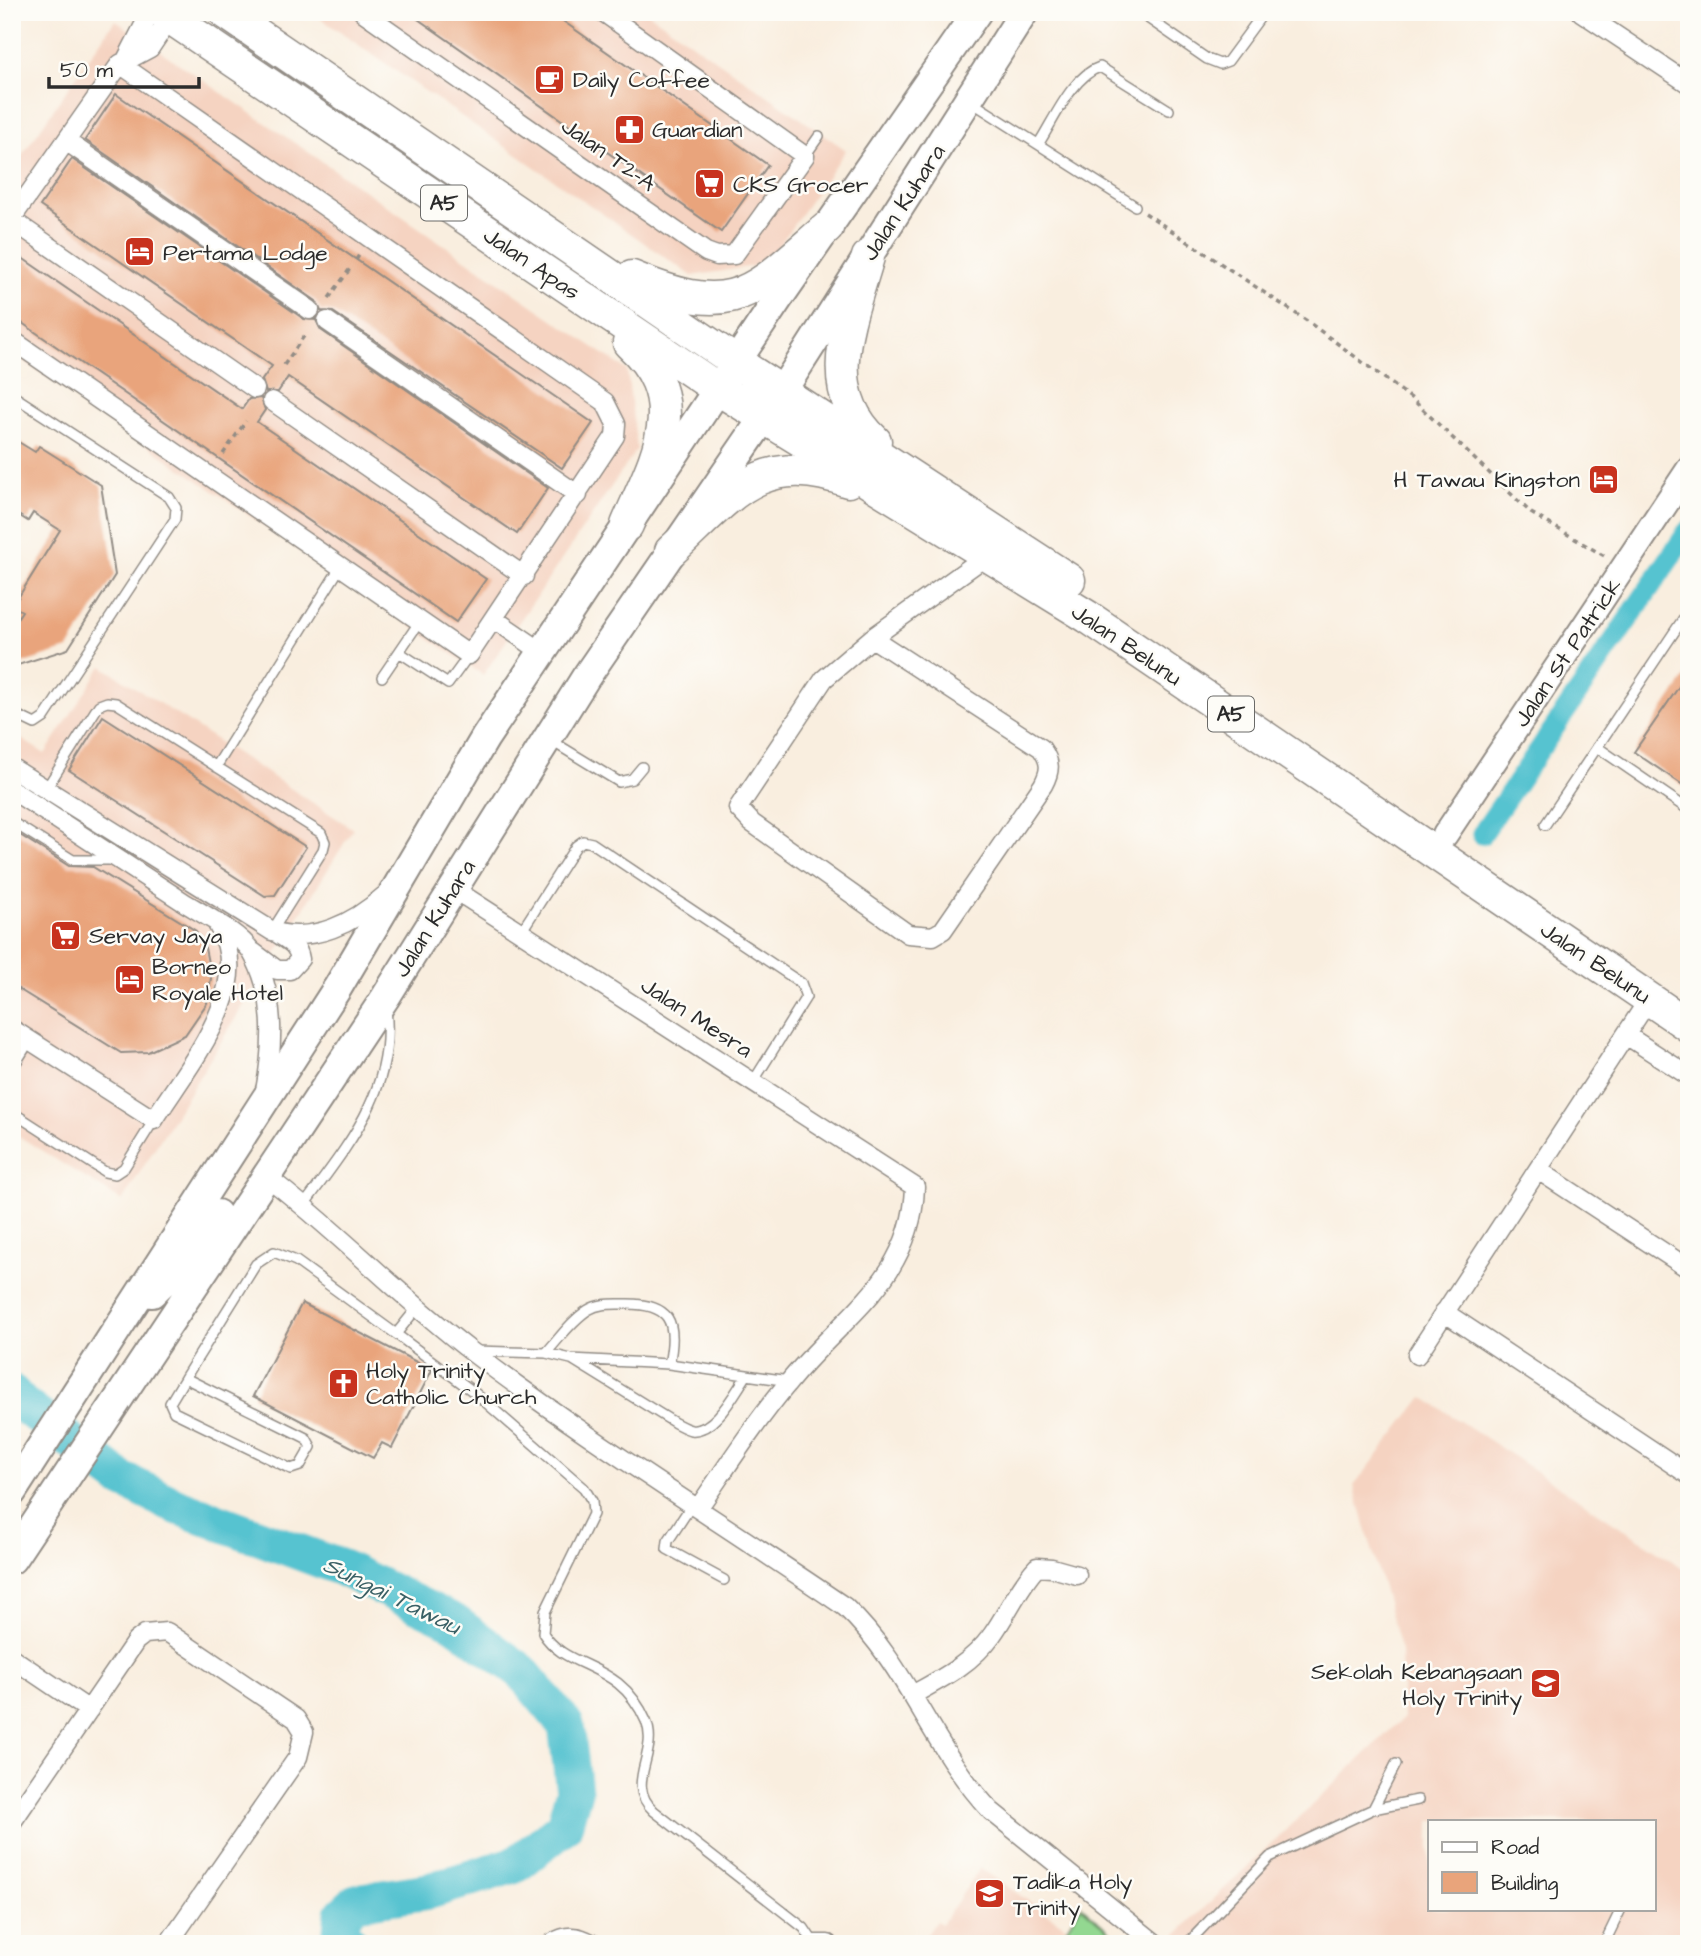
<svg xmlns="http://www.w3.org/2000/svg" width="1701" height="1956" viewBox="0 0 1701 1956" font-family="'Architects Daughter',sans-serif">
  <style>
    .built { fill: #f5d3c1; fill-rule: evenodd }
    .green { fill: #93d891; stroke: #5f825e; stroke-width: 2 }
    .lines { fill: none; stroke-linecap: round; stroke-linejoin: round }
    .canal { stroke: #57c3d0; stroke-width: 21 }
    .river { stroke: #57c3d0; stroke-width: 37 }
    .building { fill: #e9a47b }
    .lane-casing { stroke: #928c85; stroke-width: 12 }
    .street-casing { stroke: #928c85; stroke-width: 21 }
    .secondary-casing { stroke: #928c85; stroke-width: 28 }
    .primary-casing { stroke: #928c85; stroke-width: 32 }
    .highway-casing { stroke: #928c85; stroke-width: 35 }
    .path { stroke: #928c85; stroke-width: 3.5; stroke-dasharray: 5 5; stroke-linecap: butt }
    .lane { stroke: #fff; stroke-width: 9 }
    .street { stroke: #fff; stroke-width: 18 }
    .secondary { stroke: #fff; stroke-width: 24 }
    .primary { stroke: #fff; stroke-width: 28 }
    .highway { stroke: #fff; stroke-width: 32 }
    .labels { text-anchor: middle; stroke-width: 5; stroke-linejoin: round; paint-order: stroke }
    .shield { fill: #fdfcf7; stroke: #6a6a68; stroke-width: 2 }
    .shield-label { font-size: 21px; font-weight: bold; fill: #2b2b2b }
    .poi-label { font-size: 23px; fill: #2b2b2b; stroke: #fdfcf7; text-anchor: start }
    .street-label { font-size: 23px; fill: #2b2b2b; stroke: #fdfcf7 }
    .water-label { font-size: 24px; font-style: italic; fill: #3a6065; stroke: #fdfcf7 }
  </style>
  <rect width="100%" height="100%" fill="#fdfcf7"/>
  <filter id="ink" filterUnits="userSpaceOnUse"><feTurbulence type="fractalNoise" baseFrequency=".0143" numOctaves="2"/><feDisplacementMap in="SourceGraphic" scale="14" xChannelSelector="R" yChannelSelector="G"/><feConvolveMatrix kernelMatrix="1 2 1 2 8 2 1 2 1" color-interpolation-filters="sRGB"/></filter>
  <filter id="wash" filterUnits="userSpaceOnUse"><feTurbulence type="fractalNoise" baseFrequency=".00686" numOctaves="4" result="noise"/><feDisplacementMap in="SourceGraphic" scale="28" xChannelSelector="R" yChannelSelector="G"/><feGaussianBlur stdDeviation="1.57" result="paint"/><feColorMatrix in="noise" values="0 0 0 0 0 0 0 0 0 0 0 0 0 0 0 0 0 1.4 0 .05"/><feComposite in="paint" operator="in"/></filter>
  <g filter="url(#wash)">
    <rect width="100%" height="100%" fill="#f9eedf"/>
    <path class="built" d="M311,12H647L846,150L766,264L692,276Z
      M115,20L627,370L637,449L483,675L12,353V170Z
      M102,666L353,829L122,1201L12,1132V733L45,754Z
      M1423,1397L1689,1572V1944H1184L1175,1936L1403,1718L1401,1651L1354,1486ZM1430,1821H1654V1909H1430Z
      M980,1868L1068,1928L1057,1944H921L936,1921L942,1924Z"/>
    <path class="green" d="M1081,1906L1125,1944H1057Z"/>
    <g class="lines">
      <path class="canal" d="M1482,834L1689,530"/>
      <path class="river" d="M12,1393L22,1404L121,1479L176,1506L342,1568L454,1622L521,1671L566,1725L574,1791L564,1826L517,1864L429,1891L356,1902L343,1914L341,1931L351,1944"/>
    </g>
    <g id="blocks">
      <path class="building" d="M408,12H550L768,165L721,232Z
        M116,94L593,423L562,468L333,312L321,311L316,301L85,140Z
        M72,159L304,319L316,320L321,330L548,488L517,534L288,377L278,392H266L262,380L272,366L40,206Z
        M12,251L242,409L249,399L261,398L265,410L257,422L486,579L456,622L12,316Z
        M12,438L35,452L39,446L101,485L115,575L68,649L12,667V626L22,611L13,606L60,530L33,513L28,521L12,511Z
        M1689,672V789L1634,752Z
        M103,716L306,847L275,895L265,896L69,770Z
        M12,830L69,866L93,867L196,931L205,948L211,978L207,1003L185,1035L148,1052L121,1053L12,985Z
        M302,1303L432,1370L392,1448L382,1443L373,1458L253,1396Z"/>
    </g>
  </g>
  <g filter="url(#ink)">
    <use href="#blocks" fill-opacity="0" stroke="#928c85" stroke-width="2"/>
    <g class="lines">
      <defs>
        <path id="lane" d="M1139,12L1207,59L1220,64L1228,61L1264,12
          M970,101L1135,206
          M1039,143C1054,120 1072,76 1100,67L1169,110
          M805,156L819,136
          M12,395L169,497L176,508L175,519L44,718L35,724L12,713
          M399,652L448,684L469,655
          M382,677L420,621
          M550,740L619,782L632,779L642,767
          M1597,747L1689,810
          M216,767L341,566
          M46,789L99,705L107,702L116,703L321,833L325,842L323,850L272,931
          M12,822L73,860H115
          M1545,825L1689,610
          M521,932L576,846L583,841L592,843L801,983L806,997L753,1082
          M12,1069L30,1040
          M12,1112L105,1172L115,1174L124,1168L154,1120
          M304,1205C348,1145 396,1089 386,1010
          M417,1308L396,1334L475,1393L584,1488L592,1501L593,1514L545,1612L543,1633C567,1672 619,1659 646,1721C660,1754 623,1783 654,1811L804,1928L814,1943
          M475,1351L546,1353L571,1359L669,1364L789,1381
          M546,1353C559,1339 571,1321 588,1310C599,1303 612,1304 624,1304C671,1303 678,1322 669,1364
          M573,1360L675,1423C679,1425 686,1429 691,1430C715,1433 735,1392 747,1375
          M185,1378L306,1438L311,1447L300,1466L291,1469L174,1412L170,1403Z
          M185,1378L256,1264L274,1252L296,1261L396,1334
          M693,1503L668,1541L667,1549L724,1580
          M1373,1809L1396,1764
          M1187,1944L1270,1857L1373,1809L1418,1800
          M1604,1944L1621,1909"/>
        <path id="street" d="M363,12L706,252L717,256L734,255L805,156L603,12
          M1581,12L1689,84
          M127,58L145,23V12
          M66,141L310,310
          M12,218L120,64L150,48L170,18
          M12,220L255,389
          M327,321L578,495
          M12,340L469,655L615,436L616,424L605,402L120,64
          M272,401L524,576
          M494,619L542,652
          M872,638L1041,748C1051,762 1051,770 1043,785L943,930L933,936L908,934L752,823L738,808L824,679L872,638L989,554
          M12,768L272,931C313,944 354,923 384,896
          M12,790C69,827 126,864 182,901C201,913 240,933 251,951C276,994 274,1044 265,1091
          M452,888L915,1187C912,1280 841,1317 789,1382C756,1421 728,1465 699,1507
          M253,952L277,970H290L300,959C298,945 289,941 278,934
          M12,1029L154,1120C186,1068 257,988 218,926
          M1626,1035L1689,1076
          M1538,1170L1689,1269
          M266,1176C338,1231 400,1297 472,1352C592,1443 721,1522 845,1607C908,1666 932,1749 991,1811L1156,1944
          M1444,1312L1689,1475
          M1417,1355L1649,999
          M12,1658L89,1710
          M914,1694C943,1678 972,1663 992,1635C1008,1613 1018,1587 1037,1567L1052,1568L1077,1575
          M12,1822L136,1641L145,1634L167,1632L296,1719L304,1732L298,1757L168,1944
          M551,1944C566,1934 578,1935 593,1944
          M813,1944H828"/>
        <path id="secondary" d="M1445,835L1689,469"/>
        <path id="primary" d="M152,1293L187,1259L217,1214
          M12,1492L338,987L485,738L778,299L977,12
          M12,1559L385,998L586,677L782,391L1024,12"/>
        <path id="highway" d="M162,12L718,389L1088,617L1689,1026
          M225,12L736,362L1069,580
          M868,257C850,320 818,389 875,441
          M632,277C735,320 750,294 827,228
          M627,525C655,459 693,401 629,343
          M671,551C730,497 760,449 848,481"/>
      </defs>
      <use href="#lane" class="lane-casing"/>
      <use href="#street" class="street-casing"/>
      <use href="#secondary" class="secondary-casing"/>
      <use href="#primary" class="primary-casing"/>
      <use href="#highway" class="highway-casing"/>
      <path class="path" d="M1145,213L1307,321L1411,398L1531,513L1606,557
        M356,260L361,252
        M329,298L352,266
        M284,365L304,336
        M223,454L246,421"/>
      <use href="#lane" class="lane"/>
      <use href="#street" class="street"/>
      <use href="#secondary" class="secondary"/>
      <use href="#primary" class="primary"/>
      <use href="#highway" class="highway"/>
    </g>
  </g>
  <defs>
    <symbol id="cafe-square" viewBox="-11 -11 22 22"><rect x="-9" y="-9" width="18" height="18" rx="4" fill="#c8321e" stroke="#fdfcf7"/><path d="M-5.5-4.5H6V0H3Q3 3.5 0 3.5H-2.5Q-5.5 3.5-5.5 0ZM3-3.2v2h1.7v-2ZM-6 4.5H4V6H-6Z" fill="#fff"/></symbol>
    <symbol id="pharmacy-square" viewBox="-11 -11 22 22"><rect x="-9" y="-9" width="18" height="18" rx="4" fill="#c8321e" stroke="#fdfcf7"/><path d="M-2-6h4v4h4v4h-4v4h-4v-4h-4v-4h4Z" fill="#fff"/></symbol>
    <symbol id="supermarket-square" viewBox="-11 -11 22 22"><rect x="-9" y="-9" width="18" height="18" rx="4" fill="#c8321e" stroke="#fdfcf7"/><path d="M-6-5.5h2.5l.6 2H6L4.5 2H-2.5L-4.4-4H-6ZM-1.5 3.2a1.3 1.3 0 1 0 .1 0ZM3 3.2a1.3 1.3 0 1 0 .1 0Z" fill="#fff"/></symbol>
    <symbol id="hotel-square" viewBox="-11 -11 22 22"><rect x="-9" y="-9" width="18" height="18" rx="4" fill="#c8321e" stroke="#fdfcf7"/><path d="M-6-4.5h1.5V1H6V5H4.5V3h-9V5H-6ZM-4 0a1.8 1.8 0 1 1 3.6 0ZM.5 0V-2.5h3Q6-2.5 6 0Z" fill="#fff"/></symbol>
    <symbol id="church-square" viewBox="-11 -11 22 22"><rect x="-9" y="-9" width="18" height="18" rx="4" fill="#c8321e" stroke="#fdfcf7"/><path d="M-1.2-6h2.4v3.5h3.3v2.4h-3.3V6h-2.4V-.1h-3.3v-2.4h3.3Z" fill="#fff"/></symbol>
    <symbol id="school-square" viewBox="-11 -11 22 22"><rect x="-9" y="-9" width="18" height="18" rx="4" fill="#c8321e" stroke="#fdfcf7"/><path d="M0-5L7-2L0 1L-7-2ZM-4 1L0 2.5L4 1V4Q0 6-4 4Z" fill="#fff"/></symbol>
  </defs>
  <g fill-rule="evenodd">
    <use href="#cafe-square" x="532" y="62" width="35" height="35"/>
    <use href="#pharmacy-square" x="612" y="112" width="35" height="35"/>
    <use href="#supermarket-square" x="692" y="166" width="35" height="35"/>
    <use href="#hotel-square" x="122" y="234" width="35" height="35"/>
    <use href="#hotel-square" x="1586" y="462" width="35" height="35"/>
    <use href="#supermarket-square" x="48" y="918" width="35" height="35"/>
    <use href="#hotel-square" x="112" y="962" width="35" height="35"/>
    <use href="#church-square" x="326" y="1366" width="35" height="35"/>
    <use href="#school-square" x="1528" y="1666" width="35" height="35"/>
    <use href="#school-square" x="972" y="1876" width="35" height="35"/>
  </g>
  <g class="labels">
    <g class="shield">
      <rect x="421" y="185.5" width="46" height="35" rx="5"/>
      <rect x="1208" y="696.5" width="46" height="35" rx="5"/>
    </g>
    <g class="shield-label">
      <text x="444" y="210">A5</text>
      <text x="1231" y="721">A5</text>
    </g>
    <g class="poi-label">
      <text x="573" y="87">Daily Coffee</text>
      <text x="652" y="137">Guardian</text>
      <text x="733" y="192">CKS Grocer</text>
      <text x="163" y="260">Pertama Lodge</text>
      <text x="1580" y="487" text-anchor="end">H Tawau Kingston</text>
      <text x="89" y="943">Servay Jaya</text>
      <text x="152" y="974">Borneo<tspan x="152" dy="26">Royale Hotel</tspan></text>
      <text x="366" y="1378">Holy Trinity<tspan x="366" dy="26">Catholic Church</tspan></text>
      <text x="1522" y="1679" text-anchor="end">Sekolah Kebangsaan<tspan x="1522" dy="26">Holy Trinity</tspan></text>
      <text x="1013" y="1889">Tadika Holy<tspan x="1013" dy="26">Trinity</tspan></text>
    </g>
    <g class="street-label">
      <text transform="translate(609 154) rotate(35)" y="8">Jalan T2-A</text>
      <text transform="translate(903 202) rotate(-57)" y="8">Jalan Kuhara</text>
      <text transform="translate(532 263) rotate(34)" y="8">Jalan Apas</text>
      <text transform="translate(1127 644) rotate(34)" y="8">Jalan Belunu</text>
      <text transform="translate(1567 652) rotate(-56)" y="8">Jalan St Patrick</text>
      <text transform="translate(434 918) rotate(-58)" y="8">Jalan Kuhara</text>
      <text transform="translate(1596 962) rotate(34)" y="8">Jalan Belunu</text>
      <text transform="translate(697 1017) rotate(33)" y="8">Jalan Mesra</text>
    </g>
    <g class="water-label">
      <text transform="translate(392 1595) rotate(26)" y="8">Sungai Tawau</text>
    </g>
  </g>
  <rect width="1701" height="1956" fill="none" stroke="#fdfcf7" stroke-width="42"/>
  <rect x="1428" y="1820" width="228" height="91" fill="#fdfcf7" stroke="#a9a8a5" stroke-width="2"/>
  <rect x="1442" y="1842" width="35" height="10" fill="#ffffff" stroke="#a9a8a5" stroke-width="2"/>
  <text x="1491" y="1854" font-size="21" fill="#2b2b2b">Road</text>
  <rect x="1442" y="1872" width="35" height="21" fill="#e9a47b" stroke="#a9a8a5" stroke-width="2"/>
  <text x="1491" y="1890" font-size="21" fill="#2b2b2b">Building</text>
  <path d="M49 77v10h150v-10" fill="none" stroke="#2b2b2b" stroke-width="3.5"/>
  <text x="60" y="77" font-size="21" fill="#2b2b2b" stroke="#fdfcf7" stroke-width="5" paint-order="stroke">50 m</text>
</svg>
